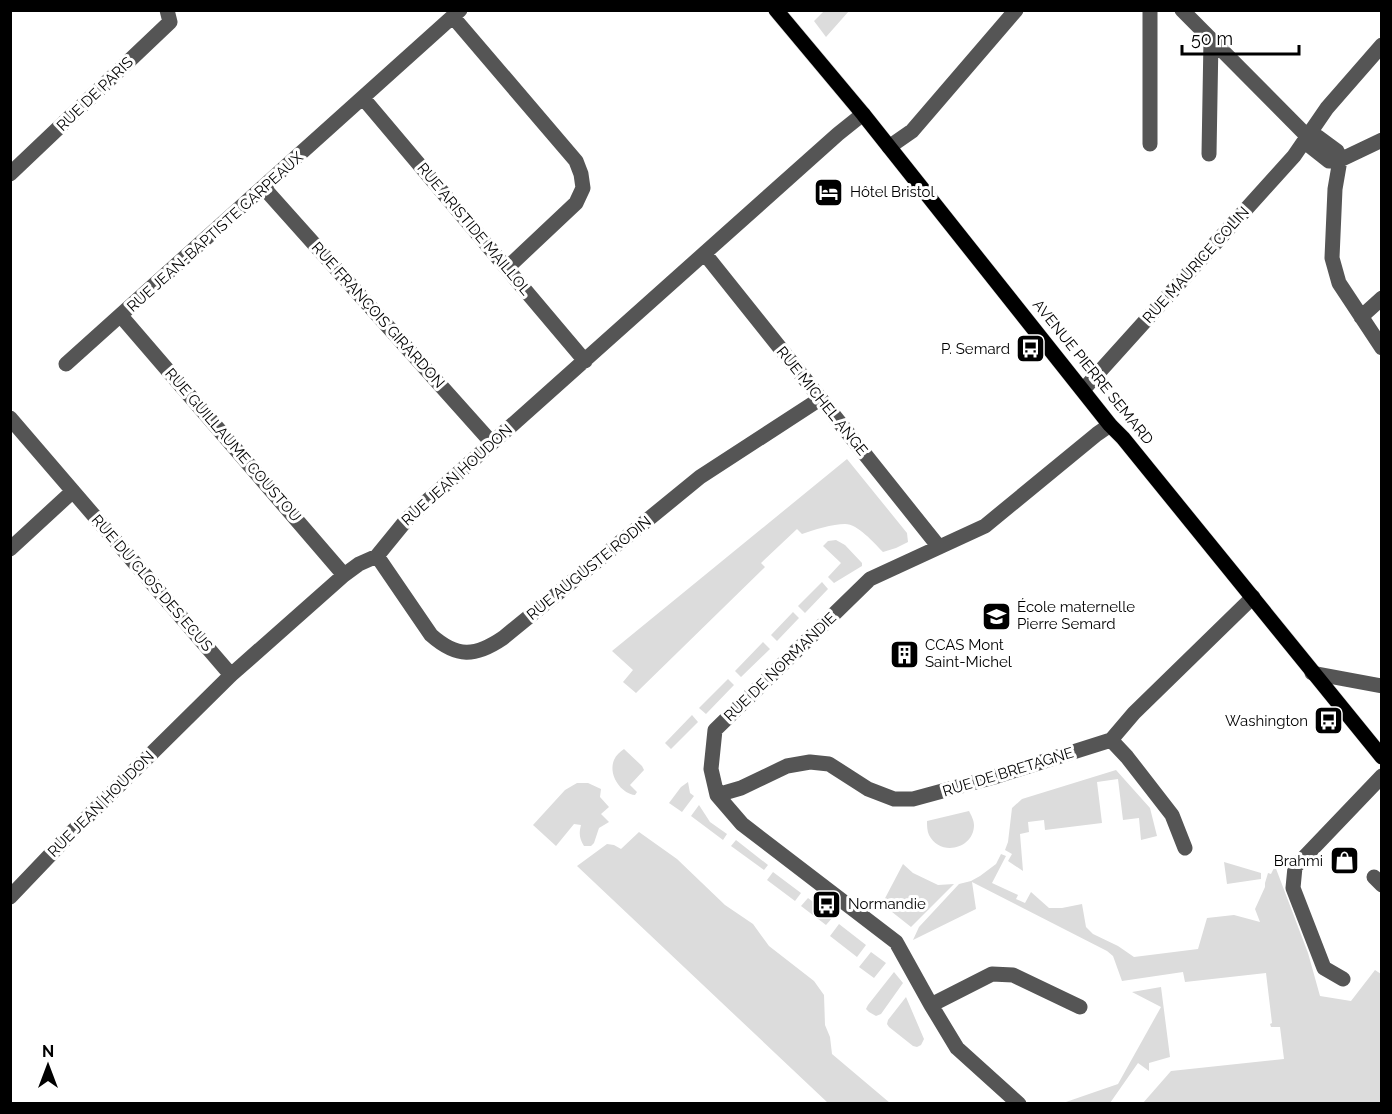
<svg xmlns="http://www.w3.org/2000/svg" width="1392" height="1114" viewBox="0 0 1392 1114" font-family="Raleway,sans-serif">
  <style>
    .green { fill: #dcdcdc }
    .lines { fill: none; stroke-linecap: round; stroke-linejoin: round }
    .major-casing { stroke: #dbdbdb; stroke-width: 16 }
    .minor { stroke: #555; stroke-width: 15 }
    .major { stroke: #000; stroke-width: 15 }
    .labels { text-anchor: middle; stroke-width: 6; stroke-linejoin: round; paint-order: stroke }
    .street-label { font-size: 15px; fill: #000; stroke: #fff }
    .poi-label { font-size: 15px; fill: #000; stroke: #fff; text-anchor: start }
  </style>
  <rect width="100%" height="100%" fill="#fff"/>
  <path class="green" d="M824,11H849L826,37L814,21Z
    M847,459L907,533L908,542L896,548L883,552C874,543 858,524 845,524C833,524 813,530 802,534L797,529L761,563L765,567L636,693L623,682L633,670L612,651Z
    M836,540L845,545L862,563V566L834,583L828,577L841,563L823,546L828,541Z
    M822,582L828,589L805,613L798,606Z
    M793,612L799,618L777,641L771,635Z
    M763,642L770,649L741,677L735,671Z
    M728,679L734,685L706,714L699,708Z
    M692,715L698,722L671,749L665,743Z
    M624,749L642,766L644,770L630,785L637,792L635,795C620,793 608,774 614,760C616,755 620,752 624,749Z
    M1116,770L1150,808L1157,836L1141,840L1139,818L1123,820L1118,779L1097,782L1102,823L1045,830L1044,820L1028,822L1029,832L1020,834L1023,871L1008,861L1012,854L1005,850L1008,842L1012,808L1022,799Z
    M688,782L690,793L694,796L682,812L669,803L681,787Z
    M577,783H588L601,789L600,797L609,807L601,814L609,822L599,828L594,843L591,846H584C579,838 579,833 581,825L574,824L556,846L533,825L565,790Z
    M699,805L710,822L727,834L723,840L691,816Z
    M969,811C971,815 974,820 974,825C974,849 940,857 929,835C927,831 927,825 927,821Z
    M639,832L677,859L725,905L753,924L769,946L814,981L824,995L825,1025L830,1037L832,1054L890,1103H828L577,866L607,844L614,845L621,849Z
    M736,840L768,865L764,870L731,846Z
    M1001,854L1006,856L992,883L1018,895L1016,899L1025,903L1031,892L1049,908H1062L1082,904L1086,927L1093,934L1118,946L1134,957L1198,949L1207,918L1234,915L1260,922L1255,909L1265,887V883L1268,873L1271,874L1275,866L1308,953L1320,996L1351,1001L1375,970L1381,974V1103H1143L1171,1071L1284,1059L1280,1027H1271L1270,1024L1272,1023L1266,973L1185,982L1183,972L1122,981L1113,956L1107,951L972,882L976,909L913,940L919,927L959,884L971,881L980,876L996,864Z
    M1224,862L1261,873V879L1227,884Z
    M903,864L913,873L938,885L954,884L911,927L882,904Z
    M773,872L801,893L795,901L767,880Z
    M808,898L833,917L826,925L801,906Z
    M839,924L866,945L857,957L830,936Z
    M871,952L886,963L874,978L859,967Z
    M894,972L903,983L881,1014L876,1016L869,1012L866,1009L868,1005Z
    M1161,987L1170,1057L1149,1063V1071L1138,1063L1110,1103H1063L1118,1084L1161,1007L1132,992Z
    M906,997L924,1039L921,1045L917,1047L913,1046L889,1027L887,1024L888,1020Z"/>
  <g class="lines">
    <defs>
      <path id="major" d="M776,10L863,114L1110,425L1123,438L1382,757"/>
    </defs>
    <use href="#major" class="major-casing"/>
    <path class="minor" d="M1182,10L1308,137
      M453,17L576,161L581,174L583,188L576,203L507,268
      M363,98L585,361
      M1308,137H1318L1337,151L1340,160L1335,189L1332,258L1339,283L1382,348
      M1308,137L1310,146L1329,161L1340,160L1382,140
      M1150,144V10
      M889,147L912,131L1016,10
      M1209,154L1211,39
      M10,174L170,22L167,10
      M264,188L492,443
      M705,254L939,547
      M121,316L344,575
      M1361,317L1382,298
      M66,364L460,10
      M1083,390L1294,156L1327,108L1382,45
      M10,418L231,675
      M10,549L73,491
      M377,556L431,635C457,658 475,657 503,638L700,477L820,399
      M1312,673L1382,686
      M1111,740L1127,757L1172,815L1185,848
      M717,795L741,788L787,766L810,762L829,764L868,789L894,799H913L994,777L1111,740L1134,713L1253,597
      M1374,877L1382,885
      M10,897L74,830L231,675L344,575L359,564L377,556L408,518L838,134L863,114
      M1343,979L1324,968L1293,888L1295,867L1382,776
      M931,1005L992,974L1013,975L1080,1007
      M1019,1104L957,1048L931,1005L896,942L742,824L717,795L711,769L715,730L870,579L985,526L1097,434L1110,425"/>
    <use href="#major" class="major"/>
  </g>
  <defs>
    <symbol id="hotel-square" viewBox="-11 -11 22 22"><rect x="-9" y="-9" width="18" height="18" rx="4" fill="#000" stroke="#fff"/><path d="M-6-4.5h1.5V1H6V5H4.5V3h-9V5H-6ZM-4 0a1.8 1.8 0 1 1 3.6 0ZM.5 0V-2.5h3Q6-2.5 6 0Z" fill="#fff"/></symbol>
    <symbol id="bus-square" viewBox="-11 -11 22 22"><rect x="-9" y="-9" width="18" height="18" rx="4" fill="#000" stroke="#fff"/><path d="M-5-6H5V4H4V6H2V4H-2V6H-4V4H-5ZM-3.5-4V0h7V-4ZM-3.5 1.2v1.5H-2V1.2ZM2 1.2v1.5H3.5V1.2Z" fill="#fff"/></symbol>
    <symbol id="school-square" viewBox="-11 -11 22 22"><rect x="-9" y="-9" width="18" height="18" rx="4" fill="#000" stroke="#fff"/><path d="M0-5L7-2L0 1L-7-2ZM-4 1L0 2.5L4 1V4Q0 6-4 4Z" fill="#fff"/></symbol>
    <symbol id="building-square" viewBox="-11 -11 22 22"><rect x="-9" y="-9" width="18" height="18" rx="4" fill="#000" stroke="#fff"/><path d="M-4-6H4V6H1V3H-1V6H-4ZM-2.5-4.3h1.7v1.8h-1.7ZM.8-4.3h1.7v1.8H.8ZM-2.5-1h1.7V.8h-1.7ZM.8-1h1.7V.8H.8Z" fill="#fff"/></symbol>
    <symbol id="shop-square" viewBox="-11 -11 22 22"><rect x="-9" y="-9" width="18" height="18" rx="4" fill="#000" stroke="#fff"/><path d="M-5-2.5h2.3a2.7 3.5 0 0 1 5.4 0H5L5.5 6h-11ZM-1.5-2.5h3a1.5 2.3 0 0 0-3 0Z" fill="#fff"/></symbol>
  </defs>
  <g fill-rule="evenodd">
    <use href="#hotel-square" x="812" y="176" width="33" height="33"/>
    <use href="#bus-square" x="1014" y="332" width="33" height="33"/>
    <use href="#school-square" x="980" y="600" width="33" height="33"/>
    <use href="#building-square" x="888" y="638" width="33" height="33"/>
    <use href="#bus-square" x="1312" y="704" width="33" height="33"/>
    <use href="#shop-square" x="1328" y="844" width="33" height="33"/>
    <use href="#bus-square" x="810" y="888" width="33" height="33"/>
  </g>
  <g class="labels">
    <g class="street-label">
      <text transform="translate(95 94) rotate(-44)" y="5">RUE DE PARIS</text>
      <text transform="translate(474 229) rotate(50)" y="5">RUE ARISTIDE MAILLOL</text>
      <text transform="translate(215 232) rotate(-42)" y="5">RUE JEAN-BAPTISTE CARPEAUX</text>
      <text transform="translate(1196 265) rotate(-48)" y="5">RUE MAURICE COLIN</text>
      <text transform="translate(378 315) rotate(48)" y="5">RUE FRANÇOIS GIRARDON</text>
      <text transform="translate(1093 372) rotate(51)" y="5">AVENUE PIERRE SEMARD</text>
      <text transform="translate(822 401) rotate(51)" y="5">RUE MICHEL ANGE</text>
      <text transform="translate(233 445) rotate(49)" y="5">RUE GUILLAUME COUSTOU</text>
      <text transform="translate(457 475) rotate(-42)" y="5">RUE JEAN HOUDON</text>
      <text transform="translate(589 568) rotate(-39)" y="5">RUE AUGUSTE RODIN</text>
      <text transform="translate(152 583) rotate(49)" y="5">RUE DU CLOS DES ECUS</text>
      <text transform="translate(780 667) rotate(-44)" y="5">RUE DE NORMANDIE</text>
      <text transform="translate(1008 772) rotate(-17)" y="5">RUE DE BRETAGNE</text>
      <text transform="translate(101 804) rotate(-45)" y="5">RUE JEAN HOUDON</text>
    </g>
    <g class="poi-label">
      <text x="850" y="197">Hôtel Bristol</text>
      <text x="1010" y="354" text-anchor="end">P. Semard</text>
      <text x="1017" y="612">École maternelle<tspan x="1017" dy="17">Pierre Semard</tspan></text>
      <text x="925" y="650">CCAS Mont<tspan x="925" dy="17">Saint-Michel</tspan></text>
      <text x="1308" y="726" text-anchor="end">Washington</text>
      <text x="1323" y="866" text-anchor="end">Brahmi</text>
      <text x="848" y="909">Normandie</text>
    </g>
  </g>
  <rect width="1392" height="1114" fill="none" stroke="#000000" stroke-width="24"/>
  <g transform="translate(48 1066)" stroke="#ffffff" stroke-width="4.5" paint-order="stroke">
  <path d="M0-4.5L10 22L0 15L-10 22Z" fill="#000000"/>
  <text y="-9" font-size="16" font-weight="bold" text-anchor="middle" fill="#000000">N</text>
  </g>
  <path d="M1182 45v9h117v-9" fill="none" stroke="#000000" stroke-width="3"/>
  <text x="1191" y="45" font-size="18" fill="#000000" stroke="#ffffff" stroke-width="4.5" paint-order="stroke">50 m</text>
</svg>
